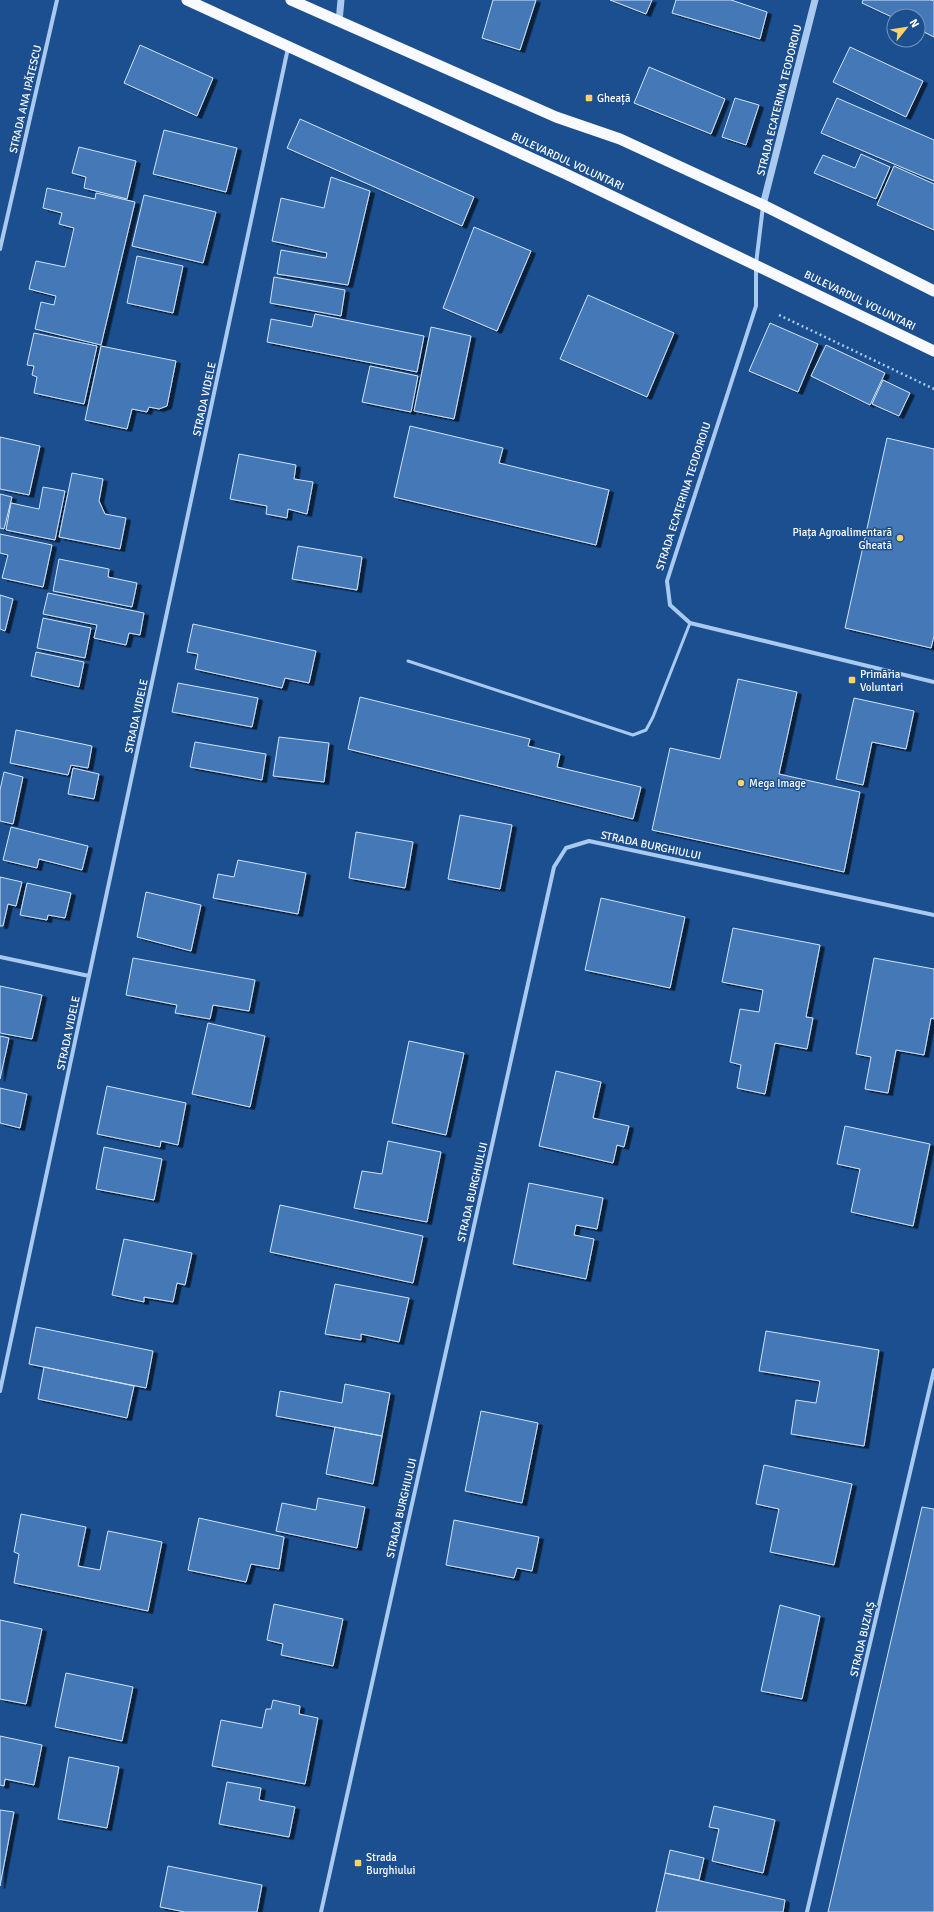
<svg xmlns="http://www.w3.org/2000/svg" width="934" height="1912" viewBox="0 0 934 1912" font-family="Signika,sans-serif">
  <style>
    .building { fill: #4478b7; stroke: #cfe3fa; filter: url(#shadow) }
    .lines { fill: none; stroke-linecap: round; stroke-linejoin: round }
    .path { stroke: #a9c9ee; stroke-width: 2.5; stroke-dasharray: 2 3; stroke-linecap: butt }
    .service { stroke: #a9c9ee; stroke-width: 3 }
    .minor { stroke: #a9c9ee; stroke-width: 4 }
    .tertiary { stroke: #a9c9ee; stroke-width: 7 }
    .trunk { stroke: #f8faff; stroke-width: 11 }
    .poi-dot { fill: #ffd166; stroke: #1b4f8f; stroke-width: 1.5 }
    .labels { text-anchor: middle; stroke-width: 3; stroke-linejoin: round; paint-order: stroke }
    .poi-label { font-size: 11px; fill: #fff; stroke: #1b4f8f; text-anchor: start }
    .street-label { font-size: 11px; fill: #fff; stroke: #1b4f8f }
  </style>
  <defs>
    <filter id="shadow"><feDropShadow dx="4.5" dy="2.5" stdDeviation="0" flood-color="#0009"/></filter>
  </defs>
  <rect width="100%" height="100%" fill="#1b4f8f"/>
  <path class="building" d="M493,0H536L520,50L482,38Z
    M610,0H652L646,14Z
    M676,0H731L767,12L760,39L672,13Z
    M863,0H931L934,1V37L918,29V16H894V18L862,3Z
    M140,45L213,78L197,116L124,83Z
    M850,47L923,81L906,117L833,82Z
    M649,67L725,99L711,134L634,103Z
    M735,98L759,105L746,145L722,137Z
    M837,98L934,140V181L821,133Z
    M300,119L474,197L462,226L287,148Z
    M164,130L237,148L226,192L153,174Z
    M79,147L136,161L127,199L84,188L86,177L72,173Z
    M861,154L890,167L876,199L814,173L823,155L855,168Z
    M894,166L934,184V230L877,205Z
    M331,177L370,191L348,285L277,274L281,250L326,258L327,253L272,241L281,198L324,208Z
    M47,188L95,199L96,193L135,202L101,345L35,329L41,302L54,305L56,296L29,289L36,261L65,267L74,228L59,224L62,213L43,208Z
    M144,195L216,212L203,263L132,246Z
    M474,227L531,251L497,331L443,308Z
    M137,256L183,266L173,313L127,303Z
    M274,277L345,290L341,316L270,303Z
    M588,295L674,333L647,397L560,359Z
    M315,314L424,336L417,372L267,342L271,319L312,327Z
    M770,323L818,344L798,392L749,371Z
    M431,327L471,336L454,419L414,411Z
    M34,333L97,346L84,404L34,393L37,377L32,375L34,366L27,365Z
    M826,345L885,373L870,405L811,376Z
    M101,346L176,361L167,406L159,409L149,407L147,412L132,409L127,429L85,420Z
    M370,366L418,376L411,412L362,402Z
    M883,380L910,393L899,416L872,404Z
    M410,426L503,448L499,463L609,490L596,545L394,497Z
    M0,437L40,446L29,495L0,489Z
    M887,438L934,449V636L931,648L845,628Z
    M239,454L296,465L294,479L313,482L307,514L288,509L287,518L266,514L267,506L230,499Z
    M72,473L103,479L99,501L105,514L126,518L120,549L59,537Z
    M43,487L65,491L55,540L6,530L11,503L39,509Z
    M0,494L12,497L4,529L0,528Z
    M0,534L52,545L43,587L2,578L8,555L0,553Z
    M298,546L362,557L357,590L292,579Z
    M59,559L109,569L108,577L137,583L132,607L53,591Z
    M48,593L144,613L140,635L129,633L126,645L94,638L97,625L43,614Z
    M0,595L13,599L5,631L0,629Z
    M43,618L91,628L85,658L37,648Z
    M193,624L316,651L309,683L285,678L282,688L195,669L198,654L187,652Z
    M36,652L84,662L79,687L31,676Z
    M738,679L797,692L779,774L860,792L844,872L652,830L670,748L720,759Z
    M178,683L258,698L252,727L172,712Z
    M360,697L530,739L528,746L560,754L557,767L641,787L633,819L348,749Z
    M854,698L914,711L906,749L872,742L863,785L836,779Z
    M16,730L92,746L88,768L71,765L68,775L10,763Z
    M279,737L329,743L324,782L273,776Z
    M195,742L266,754L262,780L190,767Z
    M73,768L99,774L94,799L68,794Z
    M4,772L23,777L13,824L0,821V790Z
    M460,815L512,825L500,889L448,879Z
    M11,827L88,846L82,870L39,859L37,868L3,860Z
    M356,832L413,842L405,888L349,878Z
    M238,860L306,873L298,914L213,898L218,874L234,877Z
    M0,877L22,882L16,906L8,904L3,926H0Z
    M27,883L71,893L65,918L48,915L47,920L20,915Z
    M146,892L201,905L191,951L137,937Z
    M601,898L685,917L670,988L585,970Z
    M733,928L820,945L806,1017L813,1018L807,1049L775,1043L765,1094L737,1088L741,1065L730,1062L740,1009L759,1012L763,990L722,982Z
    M133,958L255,980L249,1011L213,1005L210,1019L175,1013L177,1005L126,995Z
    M874,958L934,969V1019L931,1018L924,1055L896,1050L888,1093L865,1089L871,1057L856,1054Z
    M0,986L42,995L32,1039L0,1033Z
    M208,1023L265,1036L250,1107L192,1094Z
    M0,1036L9,1038L0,1079Z
    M409,1041L464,1053L446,1135L392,1123Z
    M556,1071L601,1082L593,1118L629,1126L624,1147L617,1145L613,1163L539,1146Z
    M107,1086L186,1103L178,1145L161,1141L160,1147L97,1134Z
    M0,1088L27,1094L20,1128L0,1123Z
    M845,1126L930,1144L913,1226L851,1212L860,1169L837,1164Z
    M388,1141L441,1152L427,1222L354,1208L362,1171L382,1174Z
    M104,1147L162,1159L154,1200L96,1189Z
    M529,1183L603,1198L597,1229L576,1225L574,1235L594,1239L586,1279L513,1264Z
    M280,1205L423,1236L413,1283L270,1252Z
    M124,1239L192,1253L185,1285L177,1283L173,1302L144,1297V1302L112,1295Z
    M335,1284L409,1298L399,1342L361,1334V1340L325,1334Z
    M36,1327L153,1351L146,1388L29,1364Z
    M766,1331L879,1350L864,1446L791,1434L796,1400L816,1403L820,1381L759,1371Z
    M44,1367L134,1386L127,1418L38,1399Z
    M345,1384L390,1393L382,1436L276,1416L280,1391L342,1403Z
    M481,1411L538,1423L522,1503L465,1491Z
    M335,1427L382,1436L373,1484L326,1474Z
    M764,1465L852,1484L834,1565L770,1552L779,1509L756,1504Z
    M318,1498L365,1507L357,1548L276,1531L282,1503L316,1510Z
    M922,1507L934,1509V1912H828Z
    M21,1514L86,1527L78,1566L100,1570L108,1531L162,1542L148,1611L14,1583L19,1554L14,1552Z
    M199,1518L284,1537L279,1569L251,1564L246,1582L188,1570Z
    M454,1520L539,1537L532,1571L517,1568L514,1578L446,1565Z
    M274,1604L343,1619L333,1666L281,1655L283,1644L267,1640Z
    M780,1605L820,1616L802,1699L761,1691Z
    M0,1620L42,1629L26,1704L0,1699Z
    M66,1673L133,1687L122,1741L55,1727Z
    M273,1700L300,1706L299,1714L318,1718L305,1784L212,1766L221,1720L262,1728L266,1709H271Z
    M0,1736L42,1745L34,1785L5,1779L4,1786L0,1785Z
    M69,1757L119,1767L107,1828L58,1819Z
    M227,1782L261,1788L259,1800L295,1807L289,1837L219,1824Z
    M714,1806L775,1820L763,1873L712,1861L719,1829L709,1827Z
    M0,1810L14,1812L0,1886Z
    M670,1850L704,1858L699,1880L665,1873Z
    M168,1866L262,1885L257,1912H185L160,1907Z
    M665,1873L785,1900L783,1912H656Z"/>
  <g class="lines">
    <path class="path" d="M779,315L934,389"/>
    <path class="service" d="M408,661L633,735L646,730L653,717L690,623"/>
    <path class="minor" d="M763,206L756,264V306L667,581L670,605L690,623L934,682
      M0,249L57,0
      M0,957L89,976
      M0,1391L288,48
      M321,1912L554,867L566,848L589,841L934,915
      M807,1912L934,1370"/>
    <path class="tertiary" d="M339,22L341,0
      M763,205L815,0"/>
    <path class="trunk" d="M187,0L566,174L934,351
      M291,0L556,117L620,139L763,205L934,291"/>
  </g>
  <g class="poi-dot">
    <rect x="585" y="94" width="8" height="8" rx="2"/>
    <circle cx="900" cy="538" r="4"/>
    <rect x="848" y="676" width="8" height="8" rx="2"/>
    <circle cx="741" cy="783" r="4"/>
    <rect x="354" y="1859" width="8" height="8" rx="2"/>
  </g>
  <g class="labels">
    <g class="poi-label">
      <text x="597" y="102">Gheață</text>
      <text x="892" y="536" text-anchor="end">Piața Agroalimentară<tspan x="892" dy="13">Gheată</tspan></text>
      <text x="860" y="678">Primăria<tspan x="860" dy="13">Voluntari</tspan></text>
      <text x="749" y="787">Mega Image</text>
      <text x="366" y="1861">Strada<tspan x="366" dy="13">Burghiului</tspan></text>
    </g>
    <g class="street-label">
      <text transform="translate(25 99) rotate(-77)" y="4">STRADA ANA IPĂTESCU</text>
      <text transform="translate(779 100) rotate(-76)" y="4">STRADA ECATERINA TEODOROIU</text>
      <text transform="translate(568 161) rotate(25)" y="4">BULEVARDUL VOLUNTARI</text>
      <text transform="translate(860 300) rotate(26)" y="4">BULEVARDUL VOLUNTARI</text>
      <text transform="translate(204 399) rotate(-78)" y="4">STRADA VIDELE</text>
      <text transform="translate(683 496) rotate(-72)" y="4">STRADA ECATERINA TEODOROIU</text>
      <text transform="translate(136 716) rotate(-78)" y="4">STRADA VIDELE</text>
      <text transform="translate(651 845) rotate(12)" y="4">STRADA BURGHIULUI</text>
      <text transform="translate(68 1033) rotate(-78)" y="4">STRADA VIDELE</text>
      <text transform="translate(472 1192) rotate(-77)" y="4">STRADA BURGHIULUI</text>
      <text transform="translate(401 1508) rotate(-77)" y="4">STRADA BURGHIULUI</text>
      <text transform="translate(862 1639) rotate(-77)" y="4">STRADA BUZIAȘ</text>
    </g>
  </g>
  <g transform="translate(906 28) rotate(60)"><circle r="19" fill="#1b4f8f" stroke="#7695bc"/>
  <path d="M0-3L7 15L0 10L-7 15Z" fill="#ffd166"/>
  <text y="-6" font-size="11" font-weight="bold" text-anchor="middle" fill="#ffffff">N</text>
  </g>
</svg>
